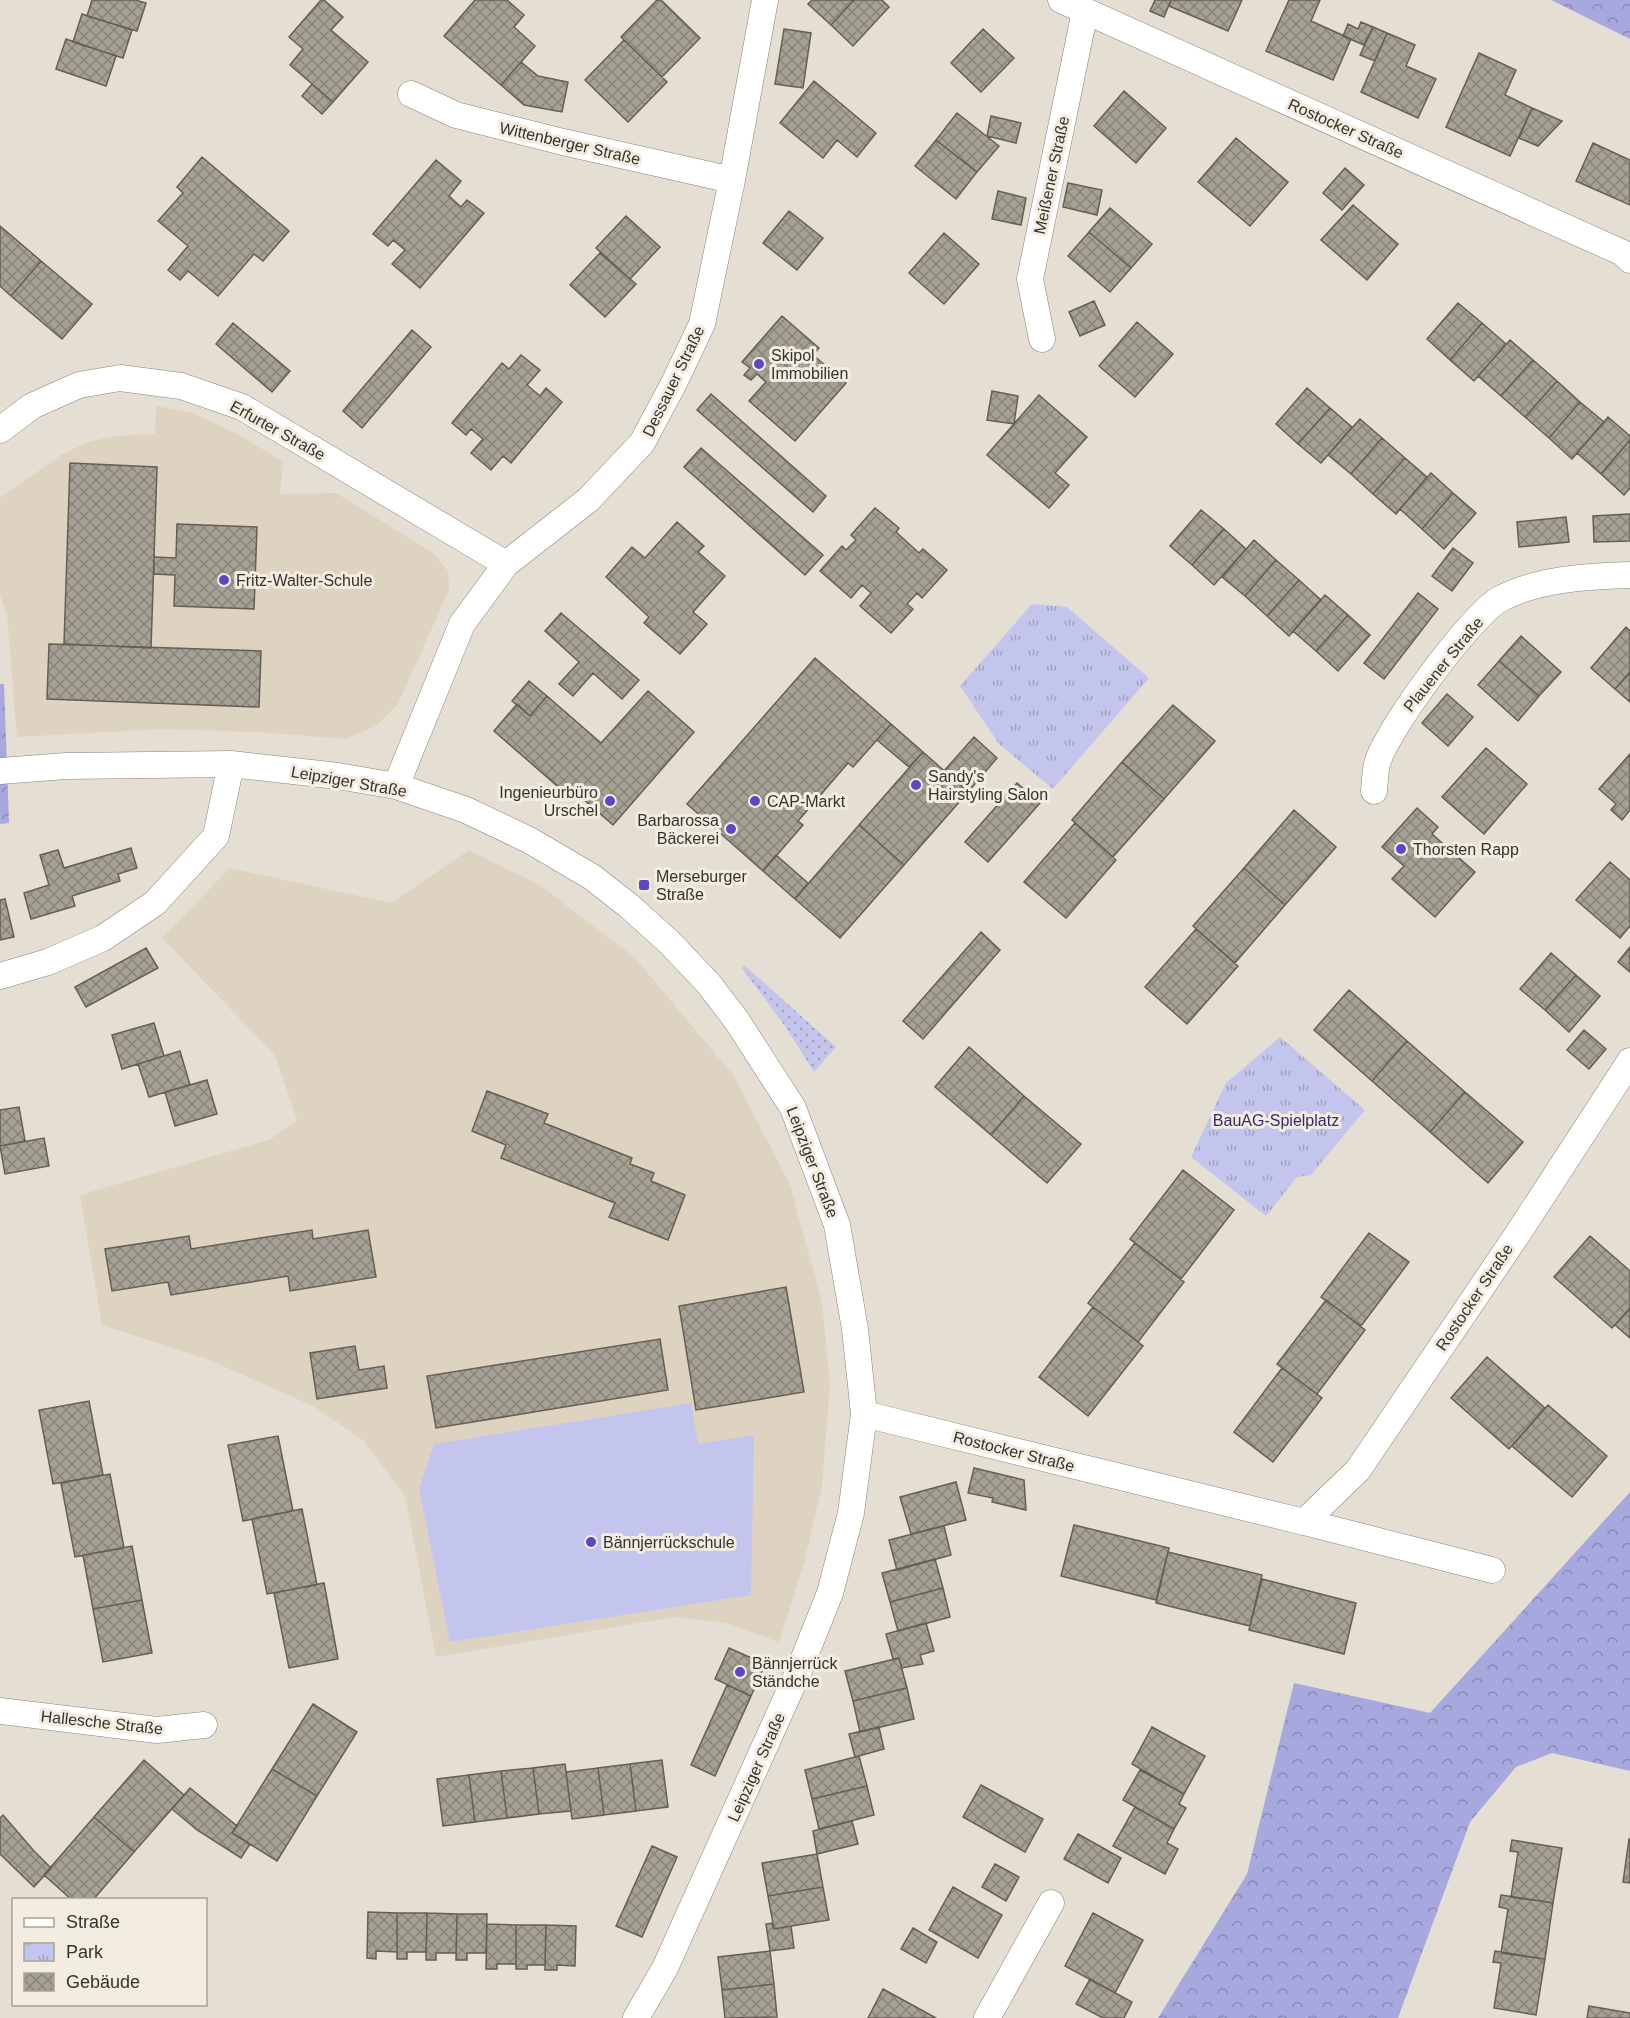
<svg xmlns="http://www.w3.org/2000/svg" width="1630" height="2018" viewBox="0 0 1630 2018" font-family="Helvetica,sans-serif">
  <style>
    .built { fill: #ddd3c0 }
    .grass { fill: url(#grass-dots) }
    .forest { fill: url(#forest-crowns) }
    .park { fill: url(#park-tufts) }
    .pitch { fill: #c4c5ec }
    .building { fill: url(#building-cross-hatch); stroke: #645e54; stroke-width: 1.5 }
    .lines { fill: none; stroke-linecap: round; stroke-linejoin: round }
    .street-casing { stroke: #898378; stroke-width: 27 }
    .street { stroke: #fff; stroke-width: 26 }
    .poi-dot { fill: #5a49c1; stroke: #f3ece0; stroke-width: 2 }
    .labels { text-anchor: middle; stroke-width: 6; stroke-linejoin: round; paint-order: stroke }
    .street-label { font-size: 16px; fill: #35332e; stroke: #f3ece0 }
    .poi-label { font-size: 16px; fill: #35332e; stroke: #f3ece0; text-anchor: start }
    .park-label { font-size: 16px; fill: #332c6d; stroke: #f3ece0 }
  </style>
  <defs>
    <pattern id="grass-dots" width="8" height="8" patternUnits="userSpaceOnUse" patternTransform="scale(1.5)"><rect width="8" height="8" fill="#c4c5ec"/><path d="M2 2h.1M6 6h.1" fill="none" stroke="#a0a1c0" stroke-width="1.8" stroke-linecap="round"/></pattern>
    <pattern id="forest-crowns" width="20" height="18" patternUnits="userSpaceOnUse" patternTransform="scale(1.5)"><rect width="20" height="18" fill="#a7a8de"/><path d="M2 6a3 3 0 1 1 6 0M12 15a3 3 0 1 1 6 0" fill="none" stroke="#8989b4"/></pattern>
    <pattern id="park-tufts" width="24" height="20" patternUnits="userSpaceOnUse" patternTransform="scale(1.5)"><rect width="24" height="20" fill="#c4c5ec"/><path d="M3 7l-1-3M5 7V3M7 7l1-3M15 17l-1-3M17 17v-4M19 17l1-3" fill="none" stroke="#a0a1c0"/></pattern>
    <pattern id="building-cross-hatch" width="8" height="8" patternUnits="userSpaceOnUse" patternTransform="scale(1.5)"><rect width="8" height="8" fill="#a7a195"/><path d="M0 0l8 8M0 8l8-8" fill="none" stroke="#89847a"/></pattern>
  </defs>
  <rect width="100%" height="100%" fill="#e5dfd3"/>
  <path class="built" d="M156,406L190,412L236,433L283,462L280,494L336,493L432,552L448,571L449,590L398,704L376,726L345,739L258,732L161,729L17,737L7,615L0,595V498L61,455L88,442L115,436L155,434Z
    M469,850L540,885L635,958L734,1076L790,1185L822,1302L830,1385L822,1486L804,1563L779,1642L726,1623L674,1617L436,1657L405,1496L363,1440L313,1406L207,1359L102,1325L80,1195L271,1139L297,1120L275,1055L162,938L230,868L391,903Z"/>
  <path class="grass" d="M744,965L836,1047L814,1072L785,1026L742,968Z"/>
  <path class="forest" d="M1551,0H1630V39Z
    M0,684H4L9,823L0,824Z
    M1630,1492V1771L1552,1753L1516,1767L1470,1822L1398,2018H1158L1247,1874L1294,1683L1430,1713Z"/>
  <path class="park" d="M1032,604L1067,607L1149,678L1053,789L999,744L960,686Z
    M1280,1037L1365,1110L1311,1175L1297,1177L1266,1216L1191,1157L1226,1083Z"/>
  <path class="pitch" d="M691,1403L698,1444L754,1435L751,1595L450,1642L419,1489L434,1444Z"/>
  <path class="building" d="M92,0H135L146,3L137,31L87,16Z
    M321,0H324L343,17L331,30L368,62L333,102L290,65L303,49L289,37Z
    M475,0H507L524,15L514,27L535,46L501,85L444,36Z
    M657,0H661L700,38L662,77L621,37Z
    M812,0H854L831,25L808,4Z
    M854,0H882L889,7L853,46L831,25Z
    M1155,0H1171L1164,17L1150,11Z
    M1171,0H1242L1228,31L1169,6Z
    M1289,0H1320L1311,21L1351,39L1333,80L1266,51Z
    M82,14L132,30L123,58L73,42Z
    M1361,22L1373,27L1364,45L1343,36L1348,24L1358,29Z
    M1373,27L1387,33L1375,61L1360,55Z
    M784,29L811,33L803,88L775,84Z
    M983,29L1014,58L981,92L951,63Z
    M1387,33L1415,45L1406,66L1436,79L1418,118L1361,92Z
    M66,39L116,56L106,86L56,69Z
    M624,40L667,82L628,122L585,80Z
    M1479,53L1516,70L1505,95L1532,108L1510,156L1446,127Z
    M521,62L538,76L568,82L562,112L524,105L501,85Z
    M814,81L876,133L857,157L837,140L823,158L780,123Z
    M312,84L333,102L322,114L302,96Z
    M1124,91L1166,128L1136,163L1094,126Z
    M1532,108L1562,121L1538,146L1519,138Z
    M957,113L999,146L977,172L936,140Z
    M991,116L1021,123L1016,143L987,136Z
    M1236,138L1288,182L1250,226L1198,182Z
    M936,140L977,172L956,199L915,166Z
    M1593,143L1630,160V205L1576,181Z
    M202,157L289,231L263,261L254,254L218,296L188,271L180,280L168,270L188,246L158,221L183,193L177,187Z
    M436,160L461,181L449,196L461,207L467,200L484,213L420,288L392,264L405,250L393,240L388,246L373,234Z
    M1345,168L1364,185L1342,210L1323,193Z
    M1068,183L1102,190L1097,215L1063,207Z
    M998,191L1026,198L1021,225L992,219Z
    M1353,205L1398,244L1367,280L1321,240Z
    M1110,208L1152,244L1131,268L1089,232Z
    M789,211L823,238L797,270L763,243Z
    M626,216L660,247L630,279L596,248Z
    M0,226L41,261L11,296L0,286Z
    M1089,232L1131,268L1110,292L1068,256Z
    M944,233L979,264L944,304L909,273Z
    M600,253L636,284L605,317L570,285Z
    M41,261L92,304L62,339L11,296Z
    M1094,301L1105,325L1080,336L1069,312Z
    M1458,303L1482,323L1450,360L1427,339Z
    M782,316L819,348L813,355L846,383L795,441L749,401L766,382L757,374L751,380L744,375L750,368L742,362Z
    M1137,322L1173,354L1135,397L1099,366Z
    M233,323L290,371L272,392L216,344Z
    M1482,323L1506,344L1474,381L1450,360Z
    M412,330L431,347L362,428L343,411Z
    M1510,340L1533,360L1501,396L1478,376Z
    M521,355L540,370L527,385L540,396L546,388L562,402L511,463L503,456L491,470L471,453L483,439L471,429L466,435L452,423L502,363L509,369Z
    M1533,360L1557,381L1525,417L1501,396Z
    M1557,381L1580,402L1549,438L1525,417Z
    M1307,388L1330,408L1298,444L1276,424Z
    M992,391L1018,396L1014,424L987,420Z
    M711,394L826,496L813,512L697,410Z
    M1039,395L1087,437L1055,473L1069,485L1049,508L987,455Z
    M1580,402L1604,422L1572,459L1549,438Z
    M1330,408L1352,427L1321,463L1298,444Z
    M1608,417L1630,436V440L1601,474L1577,453Z
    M1360,419L1382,438L1351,474L1328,455Z
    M1382,438L1405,458L1373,494L1351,474Z
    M1630,440V488L1624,495L1601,474Z
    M701,448L823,555L805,575L684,467Z
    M1405,458L1427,477L1396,514L1373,494Z
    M70,463L157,467L151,648L64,644Z
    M1431,473L1453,493L1422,529L1400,509Z
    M1453,493L1476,513L1444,549L1422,529Z
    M875,508L899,528L896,532L919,553L923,549L947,570L922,598L917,593L907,604L913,609L891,633L860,606L871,593L862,585L851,598L820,571L842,546L846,550L856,540L851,535Z
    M1201,510L1224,529L1192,565L1170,546Z
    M1630,514V541L1594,542L1593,516Z
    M1566,517L1569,542L1519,547L1517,522Z
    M677,522L704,546L698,552L725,576L693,612L707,624L680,654L644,623L649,617L606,577L632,547L645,558Z
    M177,524L257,527L254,609L174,606L175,575L154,574V557L176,558Z
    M1224,529L1246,549L1214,585L1192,565Z
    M1254,540L1276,560L1245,596L1222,577Z
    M1453,548L1473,563L1452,591L1432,576Z
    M1276,560L1299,580L1267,616L1245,596Z
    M1299,580L1321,600L1289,636L1267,616Z
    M1418,593L1438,609L1384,679L1364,663Z
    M1325,595L1348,615L1316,651L1293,631Z
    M561,613L639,680L622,699L593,673L573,696L559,684L579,662L545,631Z
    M1348,615L1370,635L1338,671L1316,651Z
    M1626,627L1630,631V672L1615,689L1591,668Z
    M1521,636L1561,672L1539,696L1499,661Z
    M49,644L261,651L259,707L47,699Z
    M815,658L891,724L853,767L848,763L798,821L803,825L763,871L687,804Z
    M1499,661L1539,696L1518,721L1478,685Z
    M1630,672V702L1615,689Z
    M529,681L547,696L530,716L512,701Z
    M648,691L694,732L613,825L567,785L563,791L494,731L517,704L530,716L547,696L601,743Z
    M1447,694L1473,717L1448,746L1422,723Z
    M1173,705L1215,741L1164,799L1122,762Z
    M891,724L923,752L909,767L877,740Z
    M974,737L997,758L968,792L944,771Z
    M1486,748L1527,784L1484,834L1442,797Z
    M923,752L968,792L904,865L859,825Z
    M1630,754V810L1622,820L1611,810L1616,804L1599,789Z
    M1122,762L1164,799L1113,857L1072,820Z
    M1017,783L1040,803L988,862L965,842Z
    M1417,808L1438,827L1432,834L1475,872L1435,917L1392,879L1404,866L1382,847Z
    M1294,810L1336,847L1285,905L1244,868Z
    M1075,823L1116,860L1066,918L1024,882Z
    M859,825L904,865L840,938L795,899Z
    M131,848L137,868L118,874L120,881L72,896L75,906L31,919L24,893L49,885L40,855L58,850L64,868Z
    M776,855L808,883L795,899L763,871Z
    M1610,862L1630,880V926L1620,938L1576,900Z
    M1244,868L1285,905L1235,963L1193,926Z
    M5,899L14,937L0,940V900Z
    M1196,929L1238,966L1187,1024L1145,987Z
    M981,932L1000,950L923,1039L903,1021Z
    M1630,947V972L1618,962Z
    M146,948L158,968L86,1007L75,987Z
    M1551,953L1576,975L1545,1010L1520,989Z
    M1576,975L1600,996L1569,1032L1545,1010Z
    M1349,990L1407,1041L1372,1081L1314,1030Z
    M154,1023L164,1056L122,1069L112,1035Z
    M1584,1030L1606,1049L1589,1069L1567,1050Z
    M1407,1041L1465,1092L1430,1132L1372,1081Z
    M969,1047L1024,1096L991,1135L935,1087Z
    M180,1051L190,1085L149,1097L138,1064Z
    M207,1080L217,1114L175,1126L165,1092Z
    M487,1091L548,1114L544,1123L632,1158L630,1164L654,1173L651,1181L685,1195L668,1240L609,1217L615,1203L501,1158L506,1145L472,1131Z
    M1465,1092L1523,1142L1488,1183L1430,1132Z
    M1024,1096L1081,1144L1047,1183L991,1135Z
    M19,1107L25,1141L0,1146V1110Z
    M44,1138L49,1166L5,1174L0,1146Z
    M1183,1170L1234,1210L1181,1279L1130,1239Z
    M312,1230L313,1239L368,1230L376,1277L290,1291L288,1276L171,1295L168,1282L112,1291L105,1249L189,1236L191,1249Z
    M1369,1233L1409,1262L1361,1326L1321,1297Z
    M1590,1236L1630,1271V1308L1612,1328L1554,1277Z
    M1135,1243L1184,1282L1138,1342L1088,1303Z
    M786,1287L804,1392L696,1410L679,1306Z
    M1326,1300L1365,1330L1317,1394L1277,1364Z
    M1093,1307L1143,1346L1088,1416L1039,1377Z
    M1630,1308V1338L1615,1325Z
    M660,1339L668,1390L436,1428L427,1376Z
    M355,1346L359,1370L384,1366L387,1388L317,1399L310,1353Z
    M1487,1357L1545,1408L1509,1449L1451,1398Z
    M1282,1368L1322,1398L1273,1462L1234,1432Z
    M89,1401L103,1475L53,1484L39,1410Z
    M1548,1405L1607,1456L1572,1497L1512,1446Z
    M278,1436L293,1511L243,1521L228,1445Z
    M974,1468L1024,1480L1026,1510L992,1502L993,1498L968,1493Z
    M110,1474L124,1548L75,1557L61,1483Z
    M956,1482L966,1520L911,1534L900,1497Z
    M302,1509L317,1585L267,1594L252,1519Z
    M1074,1525L1169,1548L1156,1600L1061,1576Z
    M944,1526L951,1555L897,1570L889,1540Z
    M132,1546L142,1600L93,1609L83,1555Z
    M1168,1552L1262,1575L1250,1626L1156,1603Z
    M935,1559L943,1588L890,1602L882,1573Z
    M1262,1579L1356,1603L1344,1654L1249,1630Z
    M324,1583L338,1659L289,1668L274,1593Z
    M943,1588L950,1617L898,1631L890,1602Z
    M142,1600L152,1653L103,1662L93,1609Z
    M926,1623L934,1651L920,1655L923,1664L902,1668L899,1658L893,1659L886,1634Z
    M729,1648L765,1664L751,1696L715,1679Z
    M899,1658L907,1688L853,1701L845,1671Z
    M727,1685L751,1696L715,1776L691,1765Z
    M907,1688L914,1719L860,1732L853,1701Z
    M313,1704L357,1732L317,1796L272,1769Z
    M879,1727L884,1749L855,1757L849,1734Z
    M1152,1727L1205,1756L1184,1794L1132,1764Z
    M859,1756L867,1786L812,1799L805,1770Z
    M144,1760L184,1795L134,1852L94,1817Z
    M662,1760L668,1807L636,1811L630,1764Z
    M565,1764L571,1811L539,1814L533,1768Z
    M630,1764L636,1811L604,1815L598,1768Z
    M533,1768L539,1814L507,1818L501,1771Z
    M598,1768L604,1815L572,1819L566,1772Z
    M272,1769L317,1796L277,1861L232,1833Z
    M1140,1770L1184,1794L1179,1804L1186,1808L1174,1829L1123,1800Z
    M501,1771L507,1818L475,1822L469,1775Z
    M469,1775L475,1822L443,1826L437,1779Z
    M981,1785L1043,1819L1025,1852L963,1817Z
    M867,1786L874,1815L819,1829L812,1799Z
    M190,1788L237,1826L232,1833L250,1844L241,1858L197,1830L172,1809Z
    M1135,1807L1174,1829L1167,1843L1178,1849L1165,1874L1113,1846Z
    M3,1815L34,1851L51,1868L34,1887L0,1854V1818Z
    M94,1817L134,1852L93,1900H72L44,1875Z
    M852,1821L858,1844L817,1854L813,1831Z
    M1078,1834L1121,1858L1108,1883L1064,1859Z
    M1629,1839L1630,1840V1883L1623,1882Z
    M1512,1840L1562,1848L1553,1903L1511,1897L1518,1852L1510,1851Z
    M652,1846L677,1857L642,1937L616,1926Z
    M817,1854L823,1887L768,1896L762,1863Z
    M995,1864L1019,1877L1006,1901L982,1887Z
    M823,1887L829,1920L774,1929L768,1896Z
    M953,1887L1002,1915L978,1958L929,1930Z
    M1501,1895L1553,1903L1545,1959L1501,1953L1508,1909L1499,1907Z
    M368,1912L397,1913V1952L376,1951V1959L367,1958Z
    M397,1913H427L426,1952H407V1959H397Z
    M427,1913L457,1914L456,1953H436V1960H426Z
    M1093,1913L1143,1940L1115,1993L1065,1966Z
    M457,1914H487L486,1953H467V1960H456Z
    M772,1923L774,1929L791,1926L794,1948L770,1951L766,1924Z
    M487,1924L516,1925V1964H497V1969H486Z
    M516,1925H546L545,1965H527V1969H516Z
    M546,1925L576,1926L575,1966L557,1965V1970H545Z
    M913,1928L937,1942L926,1963L901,1949Z
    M770,1951L774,1984L722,1990L718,1957Z
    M1495,1951L1545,1959L1536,2015L1494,2008L1501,1963L1493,1962Z
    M1090,1979L1132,2002L1124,2018H1103L1076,2004Z
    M774,1984L777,2017L725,2018L722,1990Z
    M883,1989L936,2018H868Z
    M1589,2006L1630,2013V2018H1587Z"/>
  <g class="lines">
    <defs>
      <path id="street" d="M1061,0L1623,253L1630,260
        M411,94L456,115L563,142L732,180
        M1042,339L1030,279L1085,11
        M0,430L32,406L79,385L120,378L181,386L242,407L506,564
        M0,771L66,766L231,764L338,776L396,786L466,810L529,840L592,877L629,906L670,943L708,983L737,1021L793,1108L837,1225L855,1329L864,1414L851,1513L830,1593L800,1668L665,1968L636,2018
        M396,786L462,624L506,564L588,500L642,443L674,383L702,324L732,180L765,0
        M1374,791C1375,782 1375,773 1377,764C1385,732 1471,615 1500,599C1537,579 1589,576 1630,575
        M0,976L48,962L103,938L155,903L216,836L231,764
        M864,1414L1304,1522L1358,1470L1519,1232L1630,1061
        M1304,1522L1492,1570
        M0,1711L157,1730L204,1725
        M987,2018L1051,1903"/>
    </defs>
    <use href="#street" class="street-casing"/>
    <use href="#street" class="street"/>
  </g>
  <g class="poi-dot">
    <circle cx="759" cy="364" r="6"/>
    <circle cx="224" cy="580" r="6"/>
    <circle cx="916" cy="785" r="6"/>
    <circle cx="610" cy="801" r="6"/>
    <circle cx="755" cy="801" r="6"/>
    <circle cx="731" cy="829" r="6"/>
    <circle cx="1401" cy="849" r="6"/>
    <rect x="638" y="879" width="12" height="12" rx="3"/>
    <circle cx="591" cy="1542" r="6"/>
    <circle cx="740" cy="1672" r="6"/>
  </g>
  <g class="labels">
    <g class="street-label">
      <text transform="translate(1346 128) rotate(24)" y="6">Rostocker Straße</text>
      <text transform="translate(570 143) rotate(13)" y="6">Wittenberger Straße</text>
      <text transform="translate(1051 175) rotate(-78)" y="6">Meißener Straße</text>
      <text transform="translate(673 381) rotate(-64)" y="6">Dessauer Straße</text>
      <text transform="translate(278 430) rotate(29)" y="6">Erfurter Straße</text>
      <text transform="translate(1443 664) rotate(-51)" y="6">Plauener Straße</text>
      <text transform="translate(349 781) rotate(10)" y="6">Leipziger Straße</text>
      <text transform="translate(813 1162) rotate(69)" y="6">Leipziger Straße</text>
      <text transform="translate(1474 1297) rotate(-56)" y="6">Rostocker Straße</text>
      <text transform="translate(1014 1451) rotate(14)" y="6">Rostocker Straße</text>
      <text transform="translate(102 1722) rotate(6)" y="6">Hallesche Straße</text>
      <text transform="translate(756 1767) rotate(-66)" y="6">Leipziger Straße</text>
    </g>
    <g class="poi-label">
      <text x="771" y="361">Skipol<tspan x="771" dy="18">Immobilien</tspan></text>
      <text x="236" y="586">Fritz-Walter-Schule</text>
      <text x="928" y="782">Sandy's<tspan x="928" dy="18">Hairstyling Salon</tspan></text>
      <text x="598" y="798" text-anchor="end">Ingenieurbüro<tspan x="598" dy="18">Urschel</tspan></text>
      <text x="767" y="807">CAP-Markt</text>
      <text x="719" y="826" text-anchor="end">Barbarossa<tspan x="719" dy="18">Bäckerei</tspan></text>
      <text x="1413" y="855">Thorsten Rapp</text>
      <text x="656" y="882">Merseburger<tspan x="656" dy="18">Straße</tspan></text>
      <text x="603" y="1548">Bännjerrückschule</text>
      <text x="752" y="1669">Bännjerrück<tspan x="752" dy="18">Ständche</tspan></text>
    </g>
    <g class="park-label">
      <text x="1276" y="1126">BauAG-Spielplatz</text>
    </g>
  </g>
  <rect x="12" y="1898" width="195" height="108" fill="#f3ece0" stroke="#a7a299" stroke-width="1.5"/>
  <rect x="24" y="1918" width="30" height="9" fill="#ffffff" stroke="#a7a299" stroke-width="1.5"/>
  <text x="66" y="1928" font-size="18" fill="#35332e">Straße</text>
  <rect x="24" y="1943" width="30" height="18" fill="url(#park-tufts)" stroke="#a7a299" stroke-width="1.5"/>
  <text x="66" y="1958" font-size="18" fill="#35332e">Park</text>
  <rect x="24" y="1973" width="30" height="18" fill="url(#building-cross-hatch)" stroke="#a7a299" stroke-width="1.5"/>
  <text x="66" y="1988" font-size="18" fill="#35332e">Gebäude</text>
</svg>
